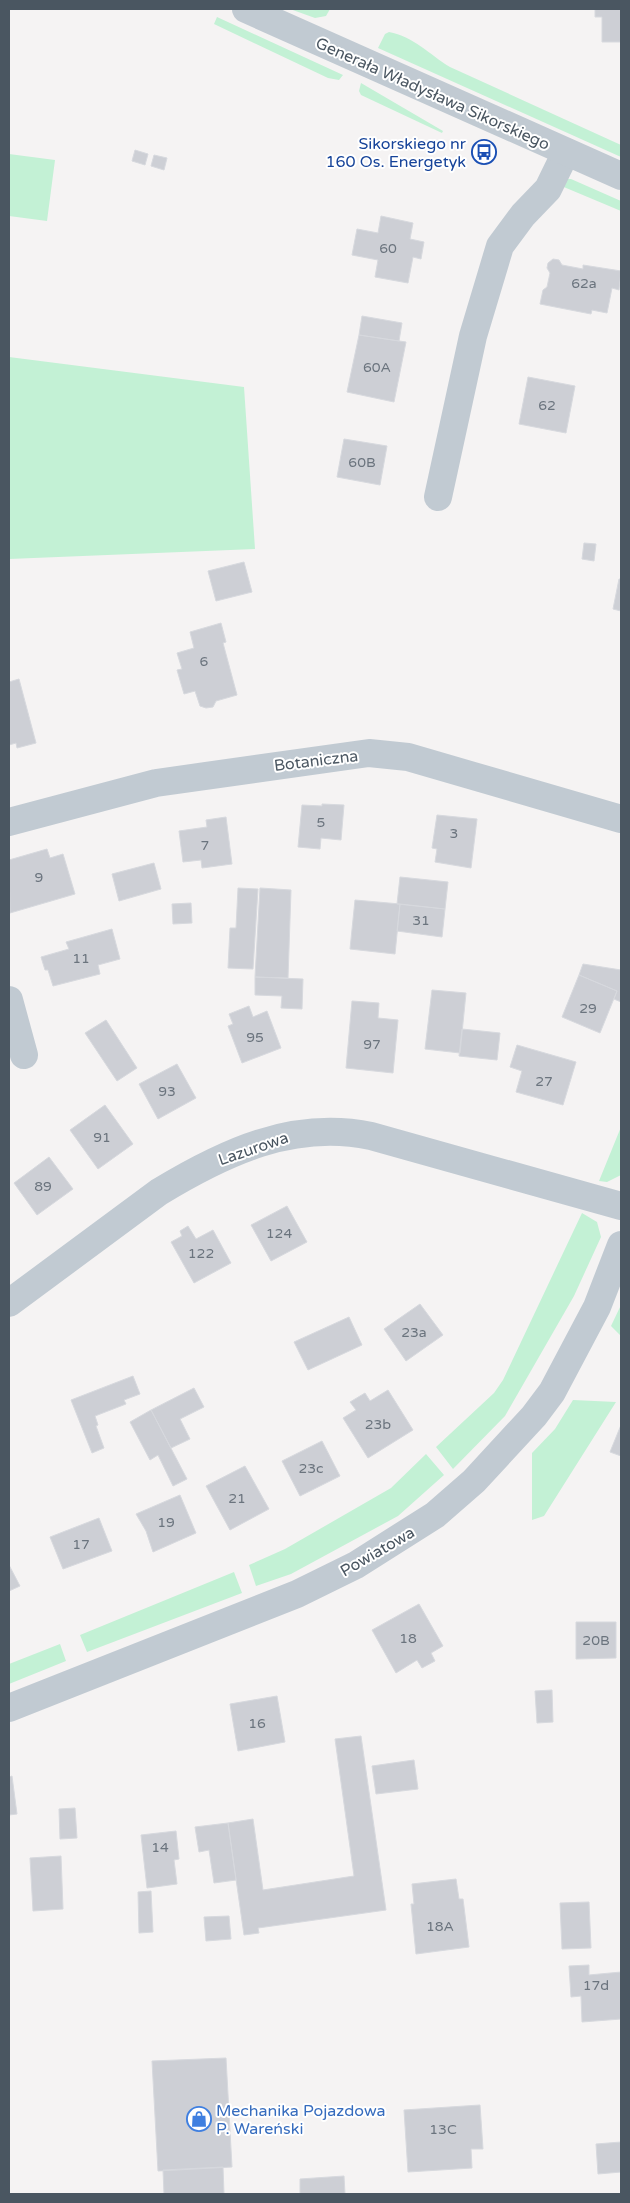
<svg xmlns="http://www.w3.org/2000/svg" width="630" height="2203" viewBox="0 0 630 2203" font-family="'Varela Round',sans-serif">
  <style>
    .green { fill: #c3f1d5 }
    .building { fill: #cdcfd5; stroke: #d7d9de }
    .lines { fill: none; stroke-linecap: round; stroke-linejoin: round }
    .minor { stroke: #c1cad2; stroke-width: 28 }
    .tertiary { stroke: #c1cad2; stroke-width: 28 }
    .labels { text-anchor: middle; stroke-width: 4; stroke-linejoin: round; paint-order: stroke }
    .number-label { font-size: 14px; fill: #6b747e }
    .street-label { font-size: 16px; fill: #4a5661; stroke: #fff }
    .transit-label { font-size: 16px; fill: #164399; stroke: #fff; text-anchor: end }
    .shop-label { font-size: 16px; fill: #366cbe; stroke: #fff; text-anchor: start }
  </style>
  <rect width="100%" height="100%" fill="#f5f3f3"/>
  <path class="green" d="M290,9H330L326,16L315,18Z
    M217,17L343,75L339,80L328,78L214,24Z
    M389,32C413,36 430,55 450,67L621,145V157L378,48L385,34Z
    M361,83L443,131L442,133L361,95L359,91Z
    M9,154L55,160L47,221L9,216Z
    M565,179H571L621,201V211L559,185Z
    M9,357L244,387L255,549L9,559Z
    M621,1127V1175L607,1182L599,1181Z
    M582,1213L597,1222L601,1237L574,1296L505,1416L453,1469L436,1447L494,1393L503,1380Z
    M621,1305V1336L611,1326Z
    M573,1400L616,1402L544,1516L532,1520V1453L555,1429Z
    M426,1454L444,1475L398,1516L291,1574L256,1586L249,1565L285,1549L391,1488Z
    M234,1572L242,1593L87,1652L80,1635Z
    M60,1644L66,1661L9,1684V1664Z"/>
  <path class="building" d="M595,9H621V42H602V17H595Z
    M135,150L148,154L145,165L132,161Z
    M154,155L167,158L164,170L151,166Z
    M381,216L413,223L410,239L424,242L421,259L413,257L408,283L375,277L378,260L352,255L357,229L378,233Z
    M553,259L559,260L562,265L583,269V265L621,271L619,290L612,288L607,313L592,310L591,314L540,304L543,290L547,287L550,273L547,268L548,263Z
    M362,316L402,323L399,341L359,335Z
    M359,335L406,342L394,402L347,392Z
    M528,377L575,386L566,433L519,424Z
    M344,439L387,446L380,485L337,477Z
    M584,543L596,544L594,561L582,559Z
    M244,562L252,592L216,601L208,571Z
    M619,579H621V611L613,609Z
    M221,623L226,642L223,643L237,695L216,701L213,707L206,708L200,706L195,691L184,694L177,670L182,669L177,653L194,648L190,632Z
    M19,679L36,743L17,748L16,743L9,745V682Z
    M322,804L344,805L341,840L321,838L320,849L298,847L302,805L322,806Z
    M437,815L477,819L471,868L435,862L437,849L432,848Z
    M226,817L232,864L202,868L201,860L183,862L179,831L207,827L206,820Z
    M47,849L50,858L63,854L75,894L10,913L9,860Z
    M154,863L161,889L119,901L112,874Z
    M400,877L448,882L445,909L397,904Z
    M238,888L258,889L253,969L228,968L230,928H236Z
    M260,888L291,890L288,978L255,977Z
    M355,900L400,904L395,954L350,949Z
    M191,903L192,923L173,924L172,904Z
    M400,904L445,909L442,937L397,931Z
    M112,929L120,959L98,965L100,974L53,986L48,970H45L41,957L69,949L66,942Z
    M583,964L621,970V1002L614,999L617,991L579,975Z
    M579,975L617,991L600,1033L562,1017Z
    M255,977L303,979L302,1009L281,1008L282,996L255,995Z
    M432,990L466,993L460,1053L425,1049Z
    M352,1001L379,1003L378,1018L398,1020L393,1073L346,1068Z
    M249,1006L253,1017L267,1011L281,1048L242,1063L228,1026L233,1024L229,1014Z
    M106,1020L137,1068L117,1081L85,1033Z
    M462,1029L500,1033L497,1060L459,1056Z
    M517,1045L576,1062L563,1105L516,1092L522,1071L510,1067Z
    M177,1064L196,1098L158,1119L139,1084Z
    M105,1105L133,1144L98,1169L70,1130Z
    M49,1157L73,1189L37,1215L14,1183Z
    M287,1206L307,1242L271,1261L251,1225Z
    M188,1226L196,1239L213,1230L231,1263L194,1283L171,1242L182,1236L180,1231Z
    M420,1304L443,1335L406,1361L384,1329Z
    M349,1317L362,1345L308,1370L294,1342Z
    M133,1376L140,1394L124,1400L126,1404L95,1416L98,1425L96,1426L104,1448L92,1453L71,1400Z
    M194,1388L204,1407L180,1419L190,1439L171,1448L151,1410Z
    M388,1390L413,1430L368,1458L343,1418L356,1410L350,1402L365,1393L370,1401Z
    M151,1410L187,1479L173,1486L158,1455L150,1460L130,1422Z
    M621,1425V1456L610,1452Z
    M322,1441L340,1476L300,1496L282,1461Z
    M245,1466L269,1509L230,1530L206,1486Z
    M180,1495L196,1533L153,1552L146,1531L136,1514Z
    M99,1518L112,1551L63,1569L50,1537Z
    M9,1565L20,1586L9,1591Z
    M419,1604L443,1646L431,1653L435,1661L422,1668L417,1660L396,1673L372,1630Z
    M576,1622H616V1658L576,1659Z
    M552,1690L553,1722L537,1723L535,1691Z
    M277,1696L285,1742L238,1751L230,1704Z
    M361,1736L386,1910L258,1928L259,1933L244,1935L228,1823L253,1819L263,1890L354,1876L335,1739Z
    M414,1760L418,1789L376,1794L372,1766Z
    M12,1776L17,1814L9,1815V1777Z
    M75,1808L77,1838L60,1839L59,1809Z
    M228,1823L236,1880L214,1883L209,1850L199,1852L195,1827Z
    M176,1831L179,1859L174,1860L177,1884L147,1888L141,1835Z
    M61,1856L63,1909L33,1911L30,1858Z
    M456,1879L459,1899H463L469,1947L416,1954L411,1904H414L412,1884Z
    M151,1891L153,1932L139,1933L138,1892Z
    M589,1902L591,1948L562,1949L560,1903Z
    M229,1916L231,1939L206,1941L204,1917Z
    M589,1965V1975L621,1972V2019L582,2022L581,1996L571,1997L569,1966Z
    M226,2058L232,2167L158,2171L152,2061Z
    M480,2105L483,2149H471L472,2168L408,2172L404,2110Z
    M621,2142V2172L598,2174L596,2144Z
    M223,2167L224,2194H164L163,2170Z
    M344,2176L345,2194H300V2179Z"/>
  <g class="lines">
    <path class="minor" d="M438,497L473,336L500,246L523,215L548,189L566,152
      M9,822L156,783L369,753L408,757L621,819
      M9,1000L24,1055
      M9,1303L159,1192C225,1152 293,1120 371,1136L621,1206"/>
    <path class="tertiary" d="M246,9L621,176
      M9,1708L297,1594L356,1565L435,1515L474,1481L534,1416L552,1392L597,1307L621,1245"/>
  </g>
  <defs>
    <symbol id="bus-ring" viewBox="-11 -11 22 22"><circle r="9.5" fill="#fff" stroke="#1a4fb4" stroke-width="1.5"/><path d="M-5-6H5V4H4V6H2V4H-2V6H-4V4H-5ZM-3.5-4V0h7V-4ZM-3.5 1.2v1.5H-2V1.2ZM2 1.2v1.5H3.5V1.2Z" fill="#1a4fb4"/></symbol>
    <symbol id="shop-ring" viewBox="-11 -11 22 22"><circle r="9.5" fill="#fff" stroke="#3f7fe0" stroke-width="1.5"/><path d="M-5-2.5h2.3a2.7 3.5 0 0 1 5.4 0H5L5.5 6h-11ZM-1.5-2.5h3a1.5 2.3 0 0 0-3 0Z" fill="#3f7fe0"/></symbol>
  </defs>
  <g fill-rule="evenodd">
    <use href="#bus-ring" x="470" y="138" width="28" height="28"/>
    <use href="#shop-ring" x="185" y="2105" width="28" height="28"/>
  </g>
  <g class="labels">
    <g class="number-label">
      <text x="388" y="253">60</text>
      <text x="584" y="288">62a</text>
      <text x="377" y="372">60A</text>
      <text x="547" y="410">62</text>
      <text x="362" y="467">60B</text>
      <text x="204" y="666">6</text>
      <text x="321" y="827">5</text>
      <text x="454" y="838">3</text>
      <text x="205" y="850">7</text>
      <text x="39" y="882">9</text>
      <text x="421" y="925">31</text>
      <text x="81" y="963">11</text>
      <text x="588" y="1013">29</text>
      <text x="255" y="1042">95</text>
      <text x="372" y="1049">97</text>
      <text x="544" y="1086">27</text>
      <text x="167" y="1096">93</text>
      <text x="102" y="1142">91</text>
      <text x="43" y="1191">89</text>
      <text x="279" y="1238">124</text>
      <text x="201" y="1258">122</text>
      <text x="414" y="1337">23a</text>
      <text x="378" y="1429">23b</text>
      <text x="311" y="1473">23c</text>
      <text x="237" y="1503">21</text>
      <text x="166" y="1527">19</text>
      <text x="81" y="1549">17</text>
      <text x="408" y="1643">18</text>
      <text x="596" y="1645">20B</text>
      <text x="257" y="1728">16</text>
      <text x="160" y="1852">14</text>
      <text x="440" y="1931">18A</text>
      <text x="596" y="1990">17d</text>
      <text x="443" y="2134">13C</text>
    </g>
    <g class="street-label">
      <text transform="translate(433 93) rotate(24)" y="6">Generała Władysława Sikorskiego</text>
      <text transform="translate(316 760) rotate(-7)" y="6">Botaniczna</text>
      <text transform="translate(253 1148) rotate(-19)" y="6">Lazurowa</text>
      <text transform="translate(377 1551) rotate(-30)" y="6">Powiatowa</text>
    </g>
    <g class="transit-label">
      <text x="466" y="149">Sikorskiego nr<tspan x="466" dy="18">160 Os. Energetyk</tspan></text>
    </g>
    <g class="shop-label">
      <text x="216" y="2116">Mechanika Pojazdowa<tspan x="216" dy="18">P. Wareński</tspan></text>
    </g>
  </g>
  <rect width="630" height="2203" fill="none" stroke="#4a5661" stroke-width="20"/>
</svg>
